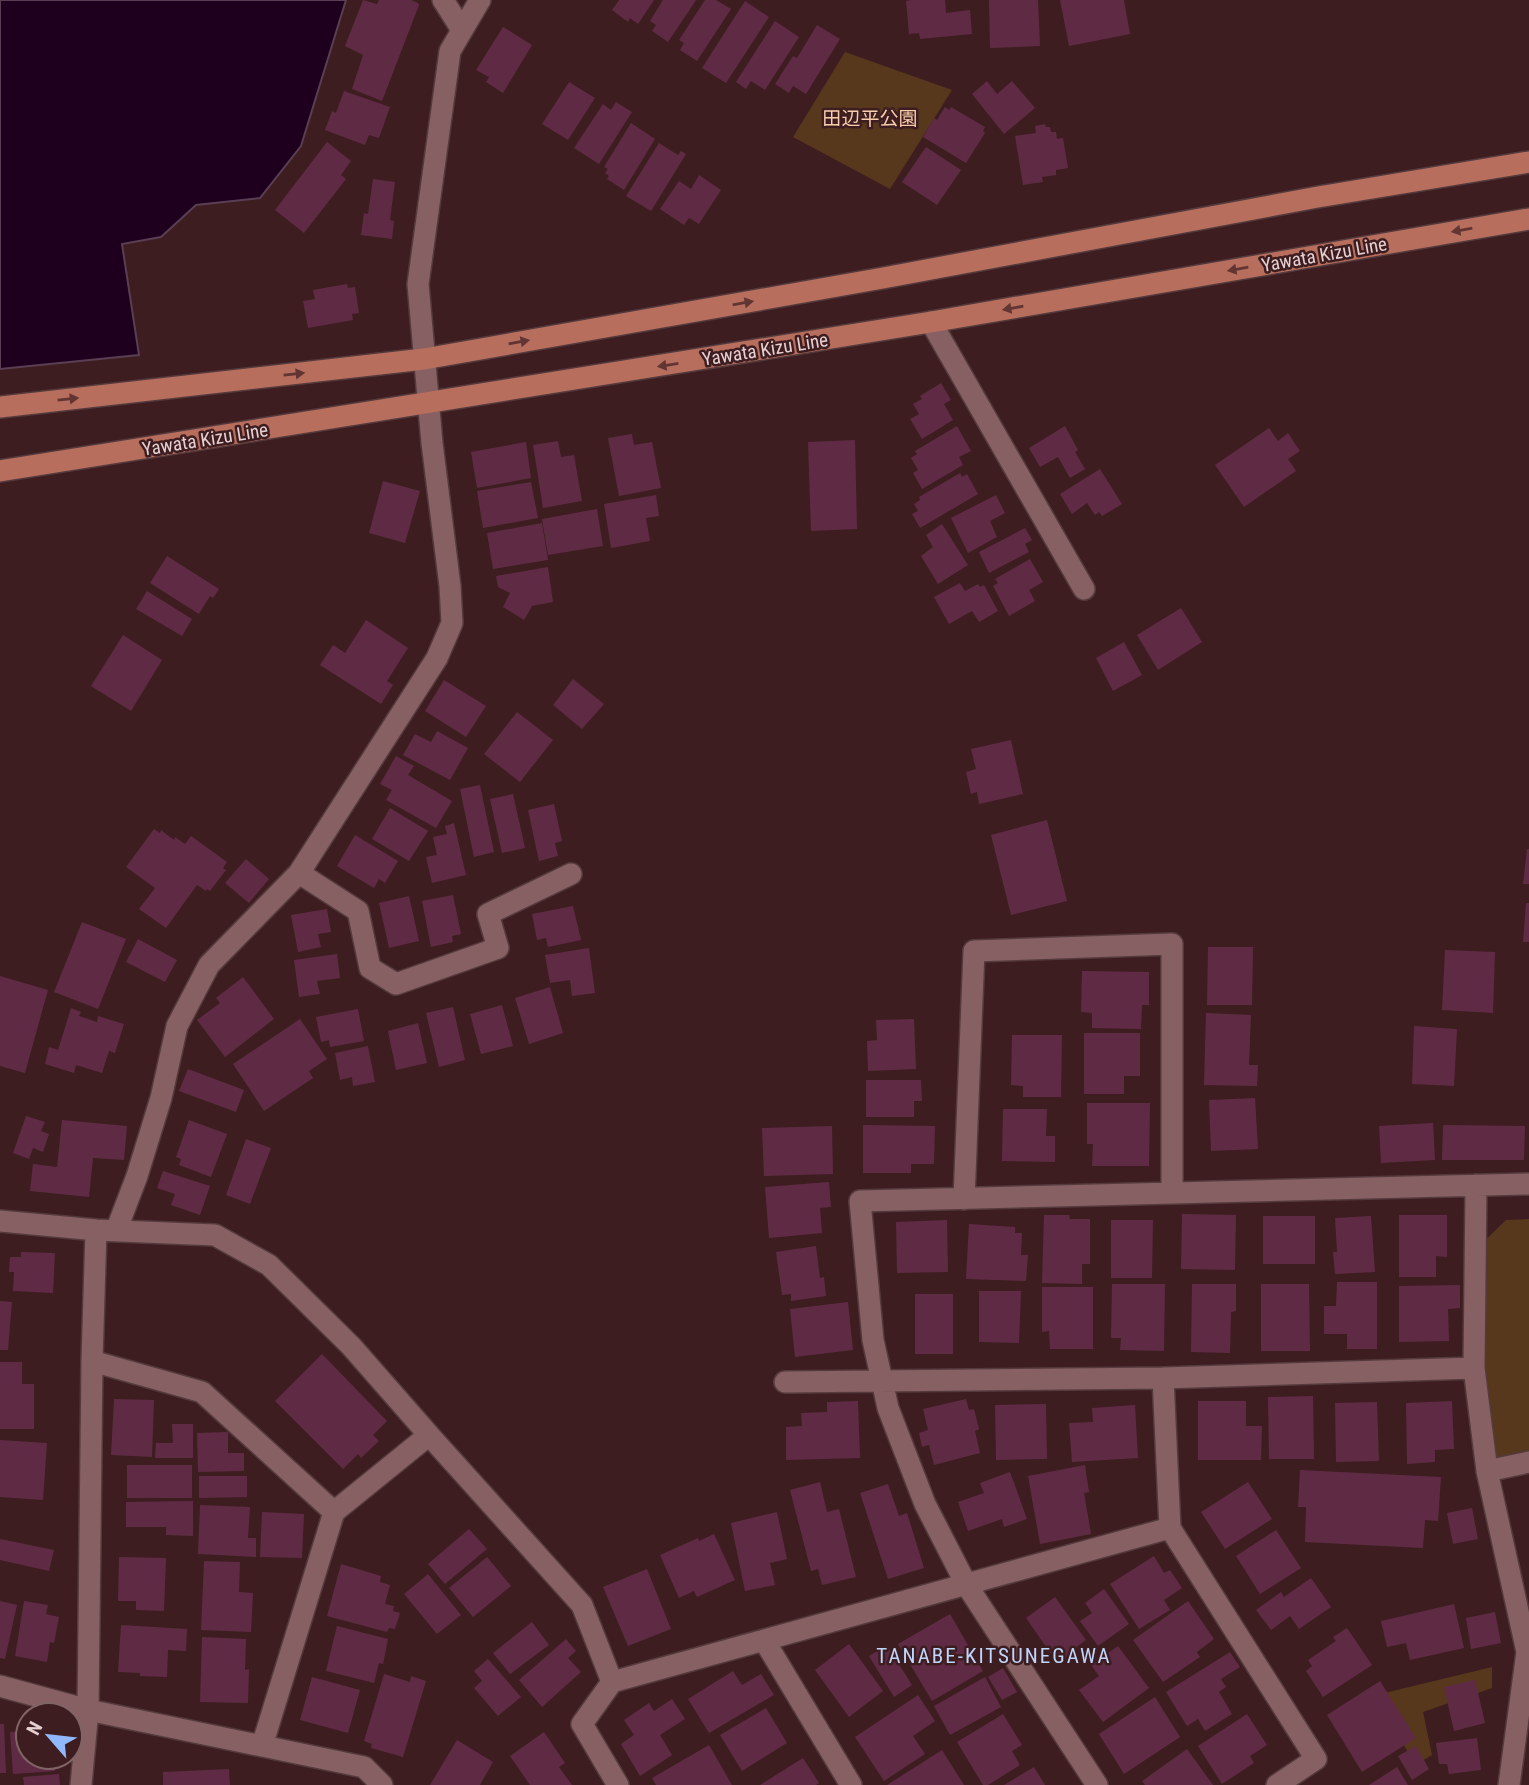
<svg xmlns="http://www.w3.org/2000/svg" width="1529" height="1785" viewBox="0 0 1529 1785" font-family="'Roboto Condensed','Noto Sans JP',sans-serif">
  <style>
    .green { fill: #57381d }
    .water { fill: #1e001e; stroke: #5a3e53; stroke-width: 2 }
    .building { fill: #5f2b44 }
    .lines { fill: none; stroke-linecap: round; stroke-linejoin: round }
    .minor-casing { stroke: #553a3d; stroke-width: 24 }
    .major-casing { stroke: #553a3d; stroke-width: 24 }
    .minor { stroke: #866062; stroke-width: 21 }
    .major { stroke: #b76e5d; stroke-width: 21 }
    .oneway { fill: #623532 }
    .labels { text-anchor: middle; stroke-width: 5; stroke-linejoin: round; paint-order: stroke }
    .park-label { font-size: 19px; fill: #f8cdab; stroke: #3d1d20 }
    .street-label { font-size: 19px; fill: #e5cfd0; stroke: #3d1d20 }
    .neighbourhood-label { font-size: 21px; letter-spacing: 2px; fill: #bed5fc; stroke: #3d1d20 }
  </style>
  <rect width="100%" height="100%" fill="#3d1d20"/>
  <path class="green" d="M845,52L952,90L890,189L793,137Z
    M1529,1219V1462L1487,1471L1475,1250L1506,1220Z
    M1492,1667V1688L1423,1712L1432,1755L1415,1765L1376,1695Z"/>
  <path class="water" d="M0,0H346L301,146L260,198L196,205L161,237L122,244L139,355L0,369Z"/>
  <path class="building" d="M363,0L377,4L379,0H411L418,3L419,5L382,101L352,89L363,55L345,46Z
    M619,0H654L638,24L630,18L628,22L612,10Z
    M663,0H696L668,42L652,31L656,25L650,21Z
    M705,0H716L731,9L697,61L680,50L684,43L679,40Z
    M911,0H945L946,13L970,10L972,34L920,39L919,33L909,34L906,1Z
    M989,0H1038L1040,46L990,48Z
    M1060,0H1124L1130,34L1069,46Z
    M745,1L769,17L726,83L702,68Z
    M775,21L799,37L765,90L751,81L746,89L736,82Z
    M817,25L840,39L806,94L793,86L789,93L775,84L793,56L797,58Z
    M503,27L532,45L503,93L486,82L489,77L476,70Z
    M987,81L997,94L1012,81L1035,108L1004,134L972,94Z
    M569,82L595,98L568,140L542,124Z
    M344,91L390,107L379,138L369,135L365,145L325,130L332,111L336,113Z
    M616,102L632,112L599,164L574,148L603,104L611,110Z
    M945,107L949,110L951,107L985,127L983,131L985,133L966,163L923,137L934,118L937,120Z
    M631,123L655,139L624,190L607,179L609,176L605,173L608,169L604,167Z
    M1045,124L1046,127H1050L1051,132H1056L1057,139L1063,138L1068,168L1056,170V175L1042,177L1043,182L1023,185L1015,136L1036,133L1035,126Z
    M327,142L351,161L341,175L346,179L304,233L275,210Z
    M659,143L678,155L681,151L686,154L651,211L626,196Z
    M926,147L961,170L937,205L902,182Z
    M699,175L721,190L699,224L689,218L684,225L660,209L679,181L691,189Z
    M373,179L395,182L390,220L394,221L392,239L361,235L364,213L368,214Z
    M347,284L348,288L355,287L359,313L352,314L353,320L308,328L303,301L315,299L313,290Z
    M941,383L951,400L944,404L953,420L922,439L910,419L919,414L913,404L922,399L920,396Z
    M957,426L971,451L959,457L963,465L922,489L913,473L918,470L911,458L917,454L915,451Z
    M1065,426L1078,450L1075,452L1085,469L1070,478L1058,457L1040,467L1029,448Z
    M1269,428L1278,441L1288,433L1300,451L1288,459L1296,471L1244,507L1215,465Z
    M632,434L634,445L652,442L661,488L619,496L608,438Z
    M855,440L857,529L811,531L808,442Z
    M558,441L561,457L574,455L582,501L543,508L533,445Z
    M526,442L531,478L477,488L471,452Z
    M1100,469L1122,504L1102,516L1099,512L1095,515L1087,503L1072,514L1060,494Z
    M960,473L962,477L967,474L978,494L920,528L912,514L918,511L914,504L920,500L919,497Z
    M383,481L420,491L405,543L369,533Z
    M531,482L538,518L483,528L477,491Z
    M656,495L659,516L646,518L650,541L611,548L604,504Z
    M996,495L1005,513L990,521L997,537L968,553L951,518Z
    M597,509L603,546L548,555L542,519Z
    M542,523L548,560L493,569L487,533Z
    M942,524L968,565L938,584L921,556L933,547L926,535Z
    M1025,528L1032,540L1025,544L1029,552L989,573L979,552Z
    M167,556L219,589L213,598L210,596L199,614L150,583Z
    M1030,559L1043,582L1029,590L1035,601L1009,616L993,586L998,583L995,579Z
    M548,567L553,602L532,606L524,620L503,607L510,593L498,587L496,576Z
    M960,583L965,591L978,584L980,587L984,585L998,611L979,622L972,611L949,624L934,597Z
    M147,591L192,619L182,636L136,609Z
    M1181,608L1202,642L1158,670L1137,635Z
    M366,620L408,648L387,681L393,685L381,704L320,665L333,645L345,653Z
    M123,635L162,660L131,711L91,686Z
    M1124,642L1142,675L1113,691L1096,658Z
    M573,679L604,704L582,729L553,705Z
    M444,680L486,706L466,737L425,711Z
    M517,712L553,740L520,782L484,754Z
    M437,731L468,748L450,780L403,755L415,734L431,742Z
    M1011,740L1023,794L979,804L977,792L971,794L966,772L976,769L971,749Z
    M396,756L414,766L408,775L452,801L436,828L386,800L392,790L380,784Z
    M480,785L494,852L474,857L460,789Z
    M513,794L525,848L502,853L490,799Z
    M554,804L562,841L555,843L558,856L539,861L528,810Z
    M390,808L428,831L409,861L372,839Z
    M1047,820L1067,901L1011,915L991,835Z
    M454,823L466,875L432,883L426,857L437,855L433,837L447,834L445,826Z
    M154,829L160,833L161,830L174,840L175,837L185,844L191,836L227,862L223,868L226,870L210,891L207,889L206,891L197,885L166,928L139,909L155,888L126,867Z
    M355,835L398,861L385,883L379,879L374,888L337,866Z
    M1527,849H1529V884H1523Z
    M246,859L269,879L249,903L225,883Z
    M453,895L461,934L452,936L453,942L431,947L422,901Z
    M409,896L419,941L389,948L379,903Z
    M1526,903H1529V942H1523Z
    M573,906L581,940L548,947L546,938L537,940L532,914Z
    M327,909L331,932L318,934L321,947L298,952L291,915Z
    M82,922L126,939L98,1009L54,992Z
    M138,939L177,960L165,982L126,962Z
    M1208,947H1253L1252,1005H1207Z
    M589,948L595,993L572,996L570,980L550,983L545,955Z
    M1445,950L1495,952L1493,1013L1442,1010Z
    M337,954L340,978L317,981L320,994L299,997L294,960Z
    M1082,971L1149,972V1005H1142L1141,1029L1092,1028V1013L1081,1012Z
    M0,976L48,990L25,1073L0,1066Z
    M243,977L274,1019L225,1057L197,1020L220,1003L216,998Z
    M550,987L563,1033L529,1044L515,998Z
    M502,1005L513,1046L481,1054L470,1014Z
    M453,1007L465,1060L439,1067L426,1013Z
    M71,1008L81,1012L79,1016L97,1022L98,1016L124,1024L115,1053L109,1051L102,1073L76,1065L74,1073L45,1064L49,1047L58,1050Z
    M358,1009L364,1041L330,1047L329,1040L321,1042L316,1017Z
    M1206,1013L1251,1015L1249,1065H1258L1257,1086L1204,1085Z
    M300,1019L327,1059L309,1071L313,1078L264,1111L233,1064Z
    M914,1019L916,1069L868,1071L867,1041L877,1040L876,1020Z
    M418,1023L427,1063L396,1070L388,1031Z
    M1414,1026L1457,1029L1454,1086L1412,1084Z
    M1084,1033H1140V1076H1124V1094H1084Z
    M1012,1035H1062L1061,1097H1023V1086L1011,1085Z
    M368,1046L375,1082L353,1086L352,1077L340,1080L335,1053Z
    M188,1069L244,1090L236,1112L179,1091Z
    M866,1080H921L922,1101H914V1117H866Z
    M1255,1098L1258,1149L1211,1151L1209,1100Z
    M1087,1103H1150L1149,1166H1092L1093,1144H1087Z
    M1003,1109H1047L1046,1136H1055V1162L1002,1161Z
    M26,1116L45,1122L41,1131L49,1134L43,1152L33,1148L29,1159L13,1153Z
    M62,1120L127,1126L124,1160L93,1158L89,1197L30,1191L33,1164L57,1167Z
    M189,1120L227,1134L211,1177L179,1165L181,1159L176,1157Z
    M1433,1123L1435,1160L1381,1163L1379,1126Z
    M863,1125L935,1126L934,1164H911V1173H863Z
    M1443,1125L1525,1126L1524,1160H1442Z
    M832,1126L833,1174L764,1176L762,1128Z
    M246,1139L271,1148L250,1204L226,1195Z
    M163,1171L210,1186L200,1215L171,1205L175,1194L157,1188Z
    M829,1182L831,1207L820,1208L822,1233L769,1238L765,1187Z
    M1182,1214L1236,1215L1235,1270L1181,1269Z
    M1044,1215H1069L1070,1219H1090V1264H1082V1284L1042,1283Z
    M1399,1215H1447V1257L1436,1256V1277H1399Z
    M1263,1216H1315V1264H1263Z
    M1371,1216L1375,1272L1335,1274L1333,1252H1337L1335,1218Z
    M947,1220L948,1272L897,1273L896,1222Z
    M1111,1220H1153L1152,1278H1111Z
    M969,1224L1015,1227V1233H1022L1021,1255H1028L1026,1281L966,1279Z
    M816,1246L820,1278L824,1277L826,1296L791,1301V1294L782,1295L776,1252Z
    M21,1252L55,1253L53,1293L13,1291L14,1272H9L10,1257H21Z
    M1337,1282H1377V1349H1347V1334H1324V1306H1336Z
    M1112,1284H1165L1164,1351L1120,1350L1121,1338H1111Z
    M1192,1284H1236V1311L1231,1312L1230,1353L1191,1352Z
    M1261,1284H1309L1310,1351H1261Z
    M1460,1285V1308L1448,1309L1449,1341L1399,1342V1286Z
    M1042,1287H1093V1349H1050L1049,1331L1042,1332Z
    M979,1291H1021L1019,1343L979,1342Z
    M915,1294H953V1354H915Z
    M0,1301L12,1302L8,1350H0Z
    M848,1302L853,1350L795,1357L790,1309Z
    M322,1354L387,1421L373,1435L379,1441L361,1458L358,1454L343,1469L275,1401Z
    M0,1362H22V1384H34V1429H0Z
    M1313,1396L1314,1459H1269L1268,1397Z
    M114,1399L154,1400L152,1457L111,1455Z
    M966,1399L969,1410L974,1409L979,1429L975,1431L980,1453L934,1465L929,1445L922,1447L919,1433L928,1430L923,1409Z
    M858,1401L860,1458L786,1460V1427L802,1426L801,1413L827,1412V1402Z
    M1198,1401H1246V1426H1262L1261,1460H1198Z
    M1452,1401L1454,1449L1435,1450V1462L1407,1464L1406,1403Z
    M1377,1402L1379,1461L1336,1462L1335,1403Z
    M1046,1404L1047,1459L996,1460L995,1405Z
    M1135,1405L1138,1458L1072,1462L1069,1423L1093,1422L1092,1408Z
    M172,1424H193V1458H155L156,1443H173Z
    M228,1432V1453H244V1471L198,1472L197,1433Z
    M0,1440L47,1443L43,1500L0,1497Z
    M127,1465H192V1498H127Z
    M1085,1465L1089,1492L1084,1493L1091,1534L1040,1544L1028,1476Z
    M1300,1470L1441,1477L1438,1521L1425,1520L1423,1548L1305,1542L1306,1507H1298Z
    M1010,1472L1027,1519L1004,1527L1002,1519L968,1531L958,1502L984,1493L980,1483Z
    M199,1476H247V1497L199,1498Z
    M820,1482L827,1512L839,1509L856,1577L822,1585L818,1569L811,1571L790,1490Z
    M1248,1482L1272,1519L1225,1549L1201,1512Z
    M888,1484L899,1516L907,1513L924,1568L888,1579L860,1493Z
    M193,1501V1536L166,1535V1527H126V1502Z
    M200,1505L250,1507L248,1538H256V1557L198,1554Z
    M1472,1508L1478,1539L1453,1544L1447,1513Z
    M262,1512L304,1514L302,1558L260,1557Z
    M777,1512L787,1559L770,1563L775,1585L745,1591L731,1523Z
    M469,1529L487,1549L445,1584L428,1564Z
    M1276,1530L1301,1568L1260,1594L1236,1556Z
    M714,1534L735,1580L697,1597L694,1591L679,1598L660,1555L698,1538L699,1541Z
    M0,1539L54,1550L49,1571L0,1560Z
    M1154,1556L1164,1573L1170,1570L1182,1588L1164,1600L1170,1610L1139,1629L1110,1584Z
    M119,1557L166,1558L164,1611L136,1610V1601H118Z
    M487,1557L511,1586L473,1617L449,1588Z
    M204,1561L240,1562L239,1592L253,1593L251,1632L201,1630Z
    M341,1564L381,1576L380,1582L390,1585L385,1604L394,1606L393,1611L400,1613L395,1629L389,1628L387,1632L327,1616Z
    M647,1569L671,1629L628,1646L603,1587Z
    M428,1574L461,1615L437,1634L404,1594Z
    M1311,1578L1331,1607L1299,1629L1290,1616L1271,1630L1256,1610L1281,1592L1284,1597Z
    M1104,1589L1129,1624L1098,1646L1080,1621L1092,1613L1085,1603Z
    M1055,1597L1086,1640L1067,1654L1069,1656L1058,1664L1026,1618Z
    M0,1601L17,1605L5,1659L0,1658Z
    M24,1601L48,1605L46,1614L59,1617L54,1643L50,1642L47,1662L15,1656Z
    M1188,1601L1214,1639L1197,1652L1200,1657L1163,1682L1133,1640Z
    M1454,1604L1464,1648L1410,1660L1406,1643L1387,1647L1381,1621Z
    M1495,1612L1501,1643L1471,1649L1466,1618Z
    M950,1614L983,1671L932,1701L898,1644Z
    M532,1622L549,1645L510,1674L493,1653Z
    M121,1625L187,1629L186,1651L168,1650L167,1677L140,1676V1673L118,1672Z
    M337,1626L388,1639L383,1664L379,1663L374,1683L326,1671Z
    M1347,1628L1372,1665L1323,1697L1306,1671L1312,1666L1308,1660L1336,1641L1333,1637Z
    M202,1637L246,1639L245,1670L249,1669L248,1703L200,1702Z
    M566,1639L576,1651L568,1658L581,1672L542,1707L519,1680Z
    M849,1644L883,1691L849,1717L815,1670Z
    M887,1645L912,1685L894,1697L869,1656Z
    M1118,1646L1149,1688L1103,1722L1079,1690L1099,1676L1091,1665Z
    M1230,1652L1240,1667L1221,1679L1226,1687L1219,1692L1232,1714L1205,1731L1198,1719L1187,1726L1166,1692Z
    M488,1659L521,1697L498,1716L474,1688L482,1681L474,1671Z
    M1003,1668L1017,1692L1002,1700L988,1677Z
    M733,1671L742,1685L761,1674L774,1695L709,1733L688,1699Z
    M384,1674L410,1682L411,1676L426,1681L403,1757L371,1748L372,1744L364,1741Z
    M312,1677L360,1690L348,1733L300,1720Z
    M985,1677L1001,1707L950,1735L934,1706Z
    M1475,1680L1485,1723L1454,1731L1444,1687Z
    M1380,1681L1416,1738L1362,1772L1327,1715Z
    M918,1695L935,1721L913,1736L925,1754L884,1781L855,1737Z
    M1155,1697L1180,1737L1124,1774L1099,1734Z
    M672,1699L685,1719L660,1735L672,1755L640,1776L621,1744L634,1735L624,1720L649,1703L654,1711Z
    M766,1708L787,1743L742,1771L720,1735Z
    M1003,1714L1022,1745L1012,1751L1020,1765L988,1785H983L957,1742Z
    M1247,1714L1267,1745L1250,1756L1254,1763L1222,1784L1198,1746Z
    M0,1724H4L6,1773H0Z
    M28,1731V1757H54L55,1771L13,1774L10,1732Z
    M544,1732L565,1763L559,1767L572,1785H530L510,1756Z
    M1477,1738L1481,1770L1449,1774L1447,1764H1439L1436,1743Z
    M457,1740L493,1762L480,1785H430Z
    M709,1745L732,1785H656L652,1778Z
    M1416,1746L1429,1769L1412,1780L1398,1756Z
    M1187,1749L1213,1785H1145L1142,1781Z
    M942,1750L964,1785H887Z
    M803,1758L819,1783L816,1785H760Z
    M1034,1767L1045,1785H1004Z
    M1397,1767L1408,1785H1369Z
    M229,1769L230,1785H163V1772Z
    M59,1774L60,1785H24L23,1777Z"/>
  <g class="lines">
    <defs>
      <path id="minor" d="M443,0L462,30
        M931,322L1084,589
        M299,873L358,911L370,968L396,984L498,948L488,914L571,874
        M964,1199L974,951L1172,944V1193
        M0,1221L96,1230L215,1235L269,1265L351,1346L429,1435L334,1512L262,1746
        M116,1231L137,1176L161,1098L177,1026L209,965L299,873L437,658L452,623L450,586L432,443L418,284L450,51L480,0
        M92,1361L202,1392L334,1512
        M1474,1368L1487,1471L1527,1652L1509,1785
        M785,1382L1163,1378
        M429,1435L582,1605L612,1682
        M1487,1471L1529,1462
        M764,1640L851,1785
        M0,1686L88,1710L364,1767L382,1785
        M81,1785L88,1710L92,1361L96,1230
        M618,1785L582,1724L612,1682L1170,1528
        M1097,1785L966,1584L925,1504L888,1408L873,1340L860,1201L1529,1184
        M1277,1785L1316,1759L1170,1528L1163,1378L1474,1368L1476,1185"/>
      <path id="major" d="M0,407L424,359L883,278L1318,197L1529,162
        M0,471L931,322L1529,219"/>
    </defs>
    <use href="#minor" class="minor-casing"/>
    <use href="#major" class="major-casing"/>
    <use href="#minor" class="minor"/>
    <use href="#major" class="major"/>
  </g>
  <defs><path id="oneway-solid" d="M-6-.8H1V-3.2L6.5 0L1 3.2V.8H-6Z" transform="scale(1.75)"/></defs>
  <g class="oneway">
    <use href="#oneway-solid" transform="translate(1462 230) rotate(170)"/>
    <use href="#oneway-solid" transform="translate(1238 269) rotate(170)"/>
    <use href="#oneway-solid" transform="translate(743 303) rotate(-10)"/>
    <use href="#oneway-solid" transform="translate(1013 308) rotate(170)"/>
    <use href="#oneway-solid" transform="translate(519 342) rotate(-10)"/>
    <use href="#oneway-solid" transform="translate(668 365) rotate(171)"/>
    <use href="#oneway-solid" transform="translate(294 374) rotate(-6)"/>
    <use href="#oneway-solid" transform="translate(68 399) rotate(-6)"/>
  </g>
  <g class="labels">
    <g class="park-label">
      <text x="870" y="125">田辺平公園</text>
    </g>
    <g class="street-label">
      <text transform="translate(1324 254) rotate(-10)" y="7">Yawata Kizu Line</text>
      <text transform="translate(765 349) rotate(-9)" y="7">Yawata Kizu Line</text>
      <text transform="translate(205 439) rotate(-9)" y="7">Yawata Kizu Line</text>
    </g>
    <g class="neighbourhood-label">
      <text x="994" y="1663">TANABE-KITSUNEGAWA</text>
    </g>
  </g>
  <g transform="translate(49 1736) rotate(298)"><circle r="33" fill="#3d1d20" stroke="#806466" stroke-width="2"/>
  <path d="M0-5L12 26L0 18L-12 26Z" fill="#90b8fd"/>
  <text y="-10" font-size="19" font-weight="bold" text-anchor="middle" fill="#e5cfd0">N</text>
  </g>
</svg>
